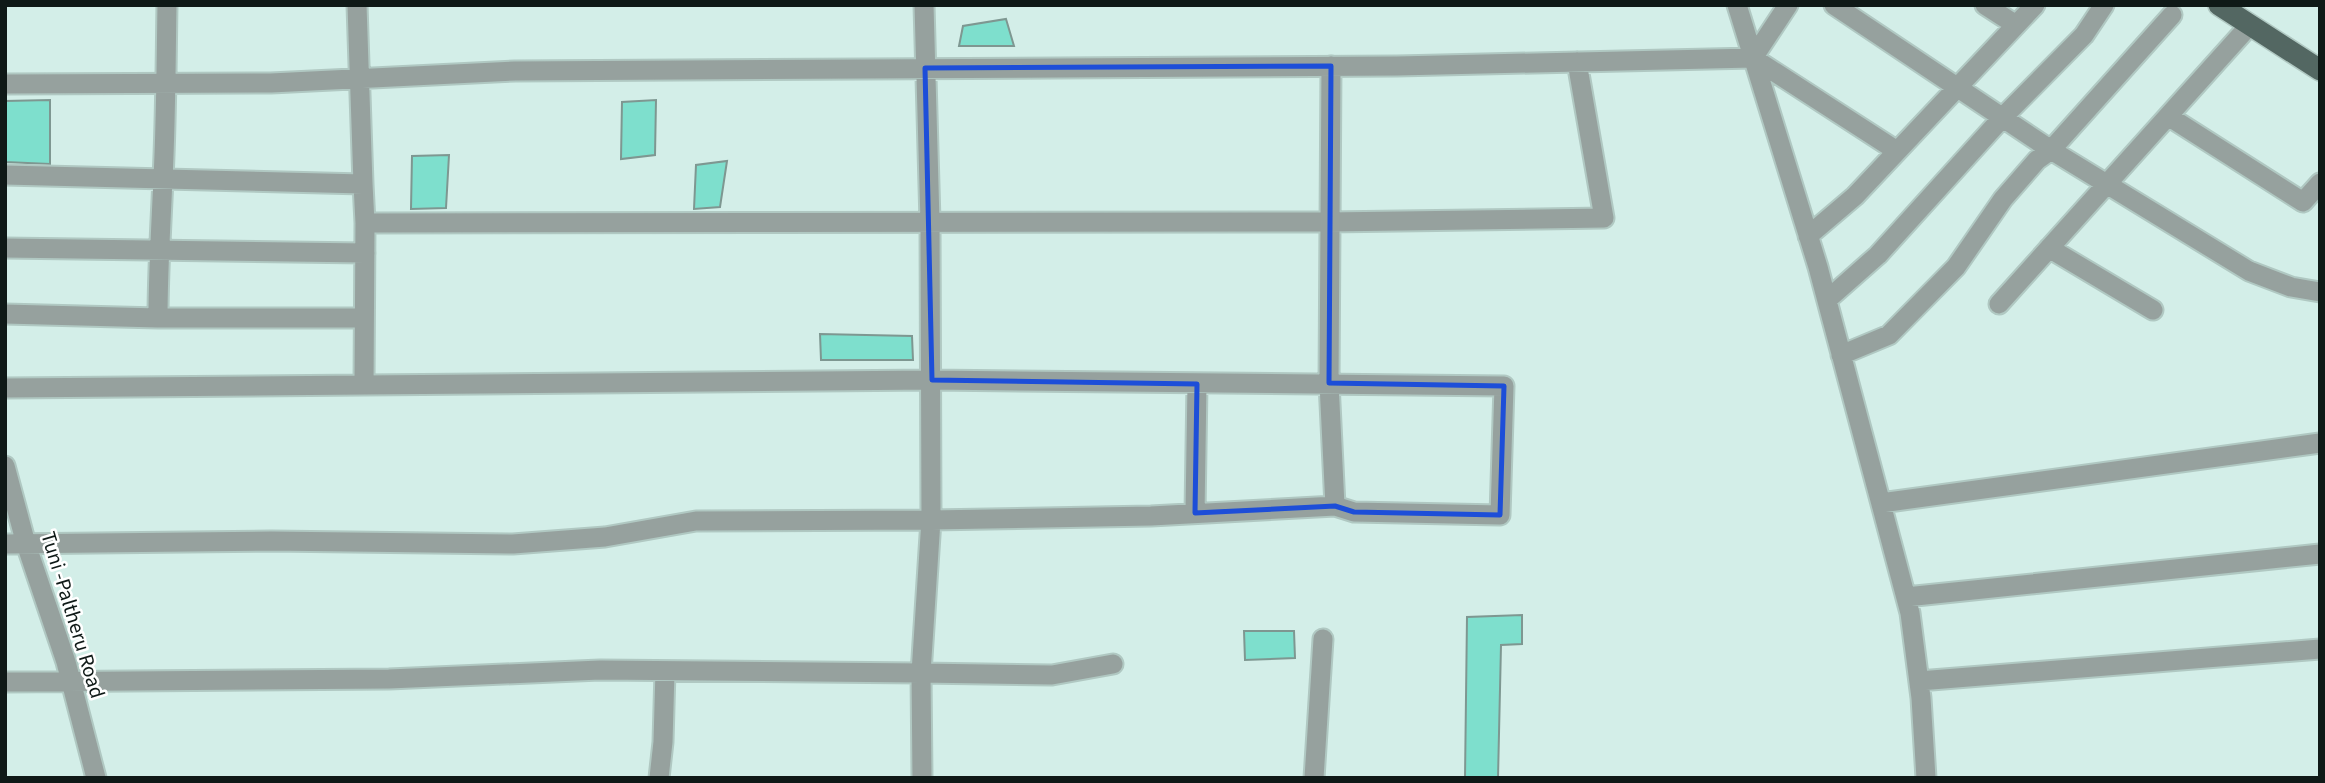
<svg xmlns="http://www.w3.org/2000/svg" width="2325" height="783" viewBox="0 0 2325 783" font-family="'Source Sans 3',sans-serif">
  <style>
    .building { fill: #7edfcd; stroke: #7e9791; stroke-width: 2 }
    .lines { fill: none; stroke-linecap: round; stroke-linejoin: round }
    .minor-casing { stroke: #b0c8c2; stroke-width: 23 }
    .major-casing { stroke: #b0c8c2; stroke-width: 24 }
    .minor { stroke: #96a19e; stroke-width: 19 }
    .major { stroke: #536762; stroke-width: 21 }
    .marked { fill: none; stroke: #1d4ed8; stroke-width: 5; stroke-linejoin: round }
    .labels { text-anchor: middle; stroke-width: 5; stroke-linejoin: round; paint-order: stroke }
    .street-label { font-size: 21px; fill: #0f1917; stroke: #fff }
  </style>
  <rect width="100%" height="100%" fill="#d3eee8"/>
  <path class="building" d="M1006,19L1014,46H959L963,26Z
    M50,100V164L5,162V101Z
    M656,100L655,155L621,159L622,102Z
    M449,155L446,208L411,209L412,156Z
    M727,161L720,207L694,209L696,165Z
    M820,334L912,336L913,360H821Z
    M1522,615V644L1501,645L1498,778H1465L1467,617Z
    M1244,631H1294L1295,658L1245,660Z"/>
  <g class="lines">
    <defs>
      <path id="minor" d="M1737,5L1818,267L1910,613L1921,698L1926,778
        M1834,5L2051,150L2249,271L2291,287L2320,292
        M1985,5L2016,25
        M1753,58L1788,5
        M5,84L271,83L515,71L1397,66L1753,58L1897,151
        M2168,116L2303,202L2320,183
        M5,175L363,184L357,5
        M365,223L1329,222L1604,218L1577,62
        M1808,236L1855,196L2035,5
        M5,248L365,253
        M2049,248L2153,310
        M1827,300L1878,255L2002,118L2084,35L2104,5
        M1999,304L2249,26
        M5,314L158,318C158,271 161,225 163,178C166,120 166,63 167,5
        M158,318H364
        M1841,355L1889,335L1956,267L2003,199L2037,160L2051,150L2172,15
        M364,385L932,380L1504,386L1500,515L1354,512L1335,506L1329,383L1331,66
        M5,388L364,385L365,223L363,184
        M5,466L26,544L66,662L96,778
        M1881,503L2320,443
        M1195,513L1197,384
        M5,544L271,541L513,544L605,537L696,521L931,520L930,222L924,5
        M1906,597L2320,554
        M1919,681L2320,649
        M5,682L389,679L600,670L921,673L931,520L1151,516L1335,506
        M659,778L663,742L665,671
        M922,778L921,673L1052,675L1113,664
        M1314,778L1323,639"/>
      <path id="major" d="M2219,5L2320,70"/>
    </defs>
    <use href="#minor" class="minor-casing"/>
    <use href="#major" class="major-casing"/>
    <use href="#minor" class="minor"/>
    <use href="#major" class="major"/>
  </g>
  <path class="marked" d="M1331,66L1329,383L1504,386L1500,515L1354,512L1335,506L1195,513L1197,384L932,380L925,68Z"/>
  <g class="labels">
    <g class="street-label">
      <text transform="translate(73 615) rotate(73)" y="7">Tuni -Paltheru Road</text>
    </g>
  </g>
  <rect width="2325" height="783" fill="none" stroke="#0f1917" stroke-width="14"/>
</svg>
